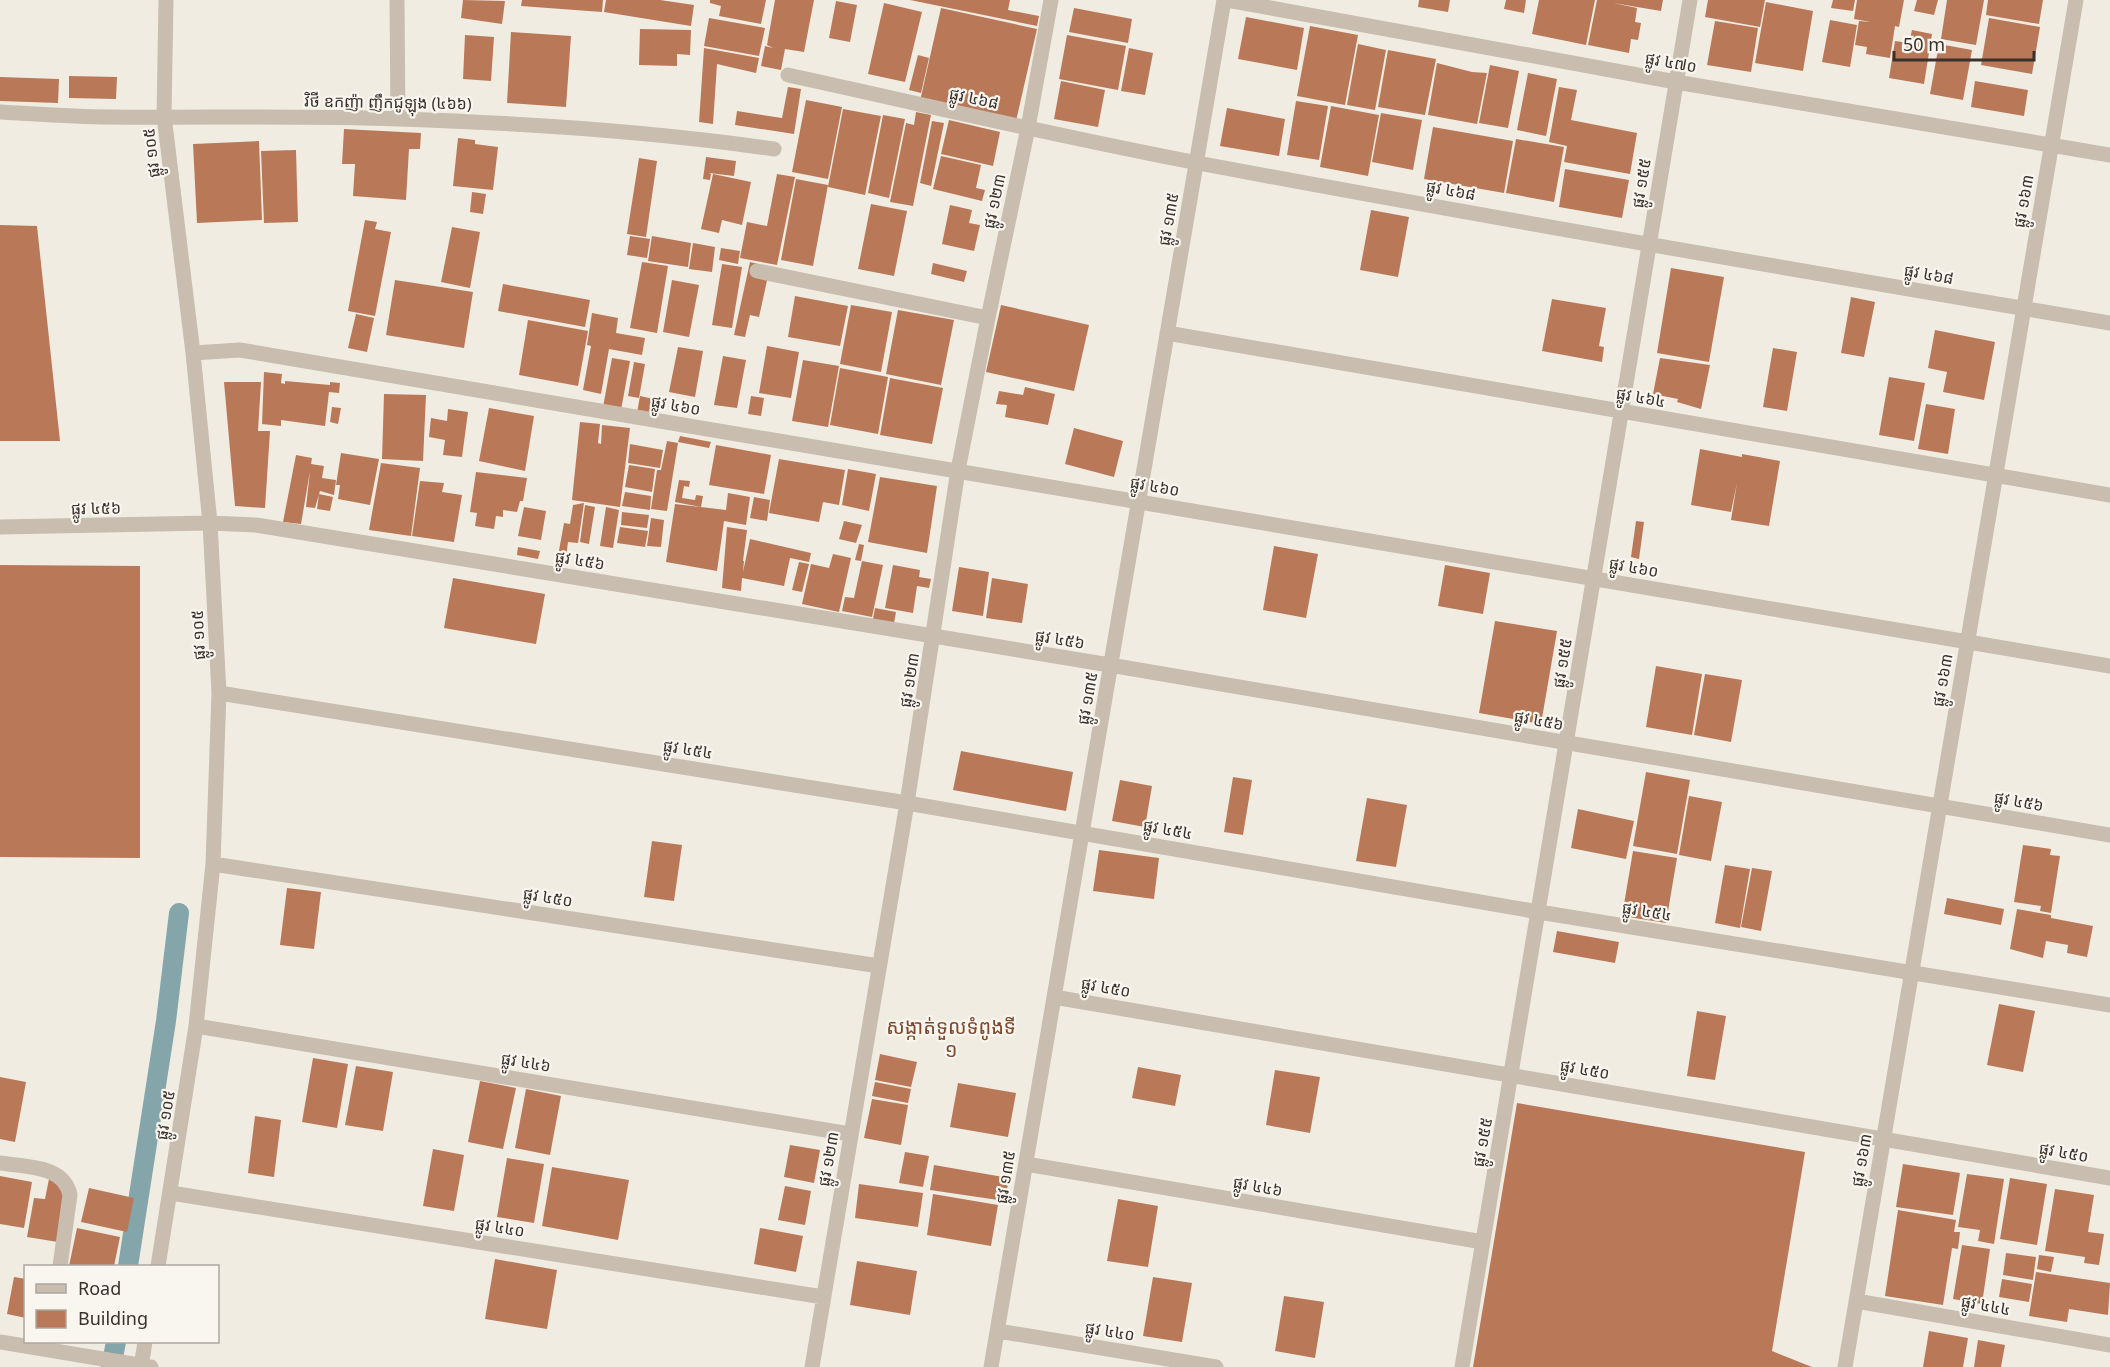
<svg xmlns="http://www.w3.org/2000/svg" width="2110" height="1367" viewBox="0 0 2110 1367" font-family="'Noto Sans','Noto Sans Khmer',sans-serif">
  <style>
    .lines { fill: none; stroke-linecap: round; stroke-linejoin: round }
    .canal { stroke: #84a6ab; stroke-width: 20 }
    .building { fill: #b97959 }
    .minor { stroke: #c8bdaf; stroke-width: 15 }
    .labels { text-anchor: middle; stroke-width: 4.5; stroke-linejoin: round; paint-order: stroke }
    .street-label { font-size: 16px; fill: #38312c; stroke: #f9f5ef }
    .quarter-label { font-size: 20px; fill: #7e492e; stroke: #f9f5ef }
  </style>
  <rect width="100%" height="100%" fill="#f1ece2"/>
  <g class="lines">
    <path class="canal" d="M128,1266L166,1021L179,913
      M111,1367L116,1342"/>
  </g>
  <path class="building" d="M463,0L505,1L502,24L461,18Z
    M522,0H603L602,12L521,6Z
    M606,0H660L694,5L691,26L604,12Z
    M710,0H766L761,24L719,16L721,6L710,3Z
    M775,0H814L804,52L785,49L781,70L761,66L765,46L773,48L767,45Z
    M910,0H1010L1008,10L1039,16L1037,26Z
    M1419,0H1450L1448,12L1418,7Z
    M1506,0H1526L1524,13L1504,9Z
    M1539,0H1595L1586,45L1532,34Z
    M1597,0H1663L1661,11L1613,3L1637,8L1635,22L1641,23L1638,40L1631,39L1629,53L1588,45Z
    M1708,0H1765L1760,27L1705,17Z
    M1833,0H1855L1853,11L1831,8Z
    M1857,0H1904L1899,27L1895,26L1890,58L1866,54L1867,47L1855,45L1859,21L1871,22L1854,19Z
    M1917,0H1938L1934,15L1914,11Z
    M1947,0H1984L1976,45L1941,39Z
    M1988,0H2043L2039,24L1986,15Z
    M836,1L857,5L850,42L829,38Z
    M1766,2L1813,11L1803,71L1755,63Z
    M884,3L922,12L905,82L868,74Z
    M941,8L1037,29L1016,121L920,101Z
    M1074,8L1132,19L1128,43L1069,32Z
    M1246,17L1304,28L1297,70L1238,59Z
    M709,18L765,28L759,56L704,46Z
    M1989,18L2040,27L2032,74L1981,65Z
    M1830,20L1857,25L1850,67L1822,62Z
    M1715,21L1758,28L1751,72L1707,65Z
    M1310,26L1358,35L1345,105L1297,96Z
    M640,29L691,30L690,55L677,54V66L639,65Z
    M1912,30L1932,34L1924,84L1889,78L1895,41L1909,43Z
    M511,32L571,36L566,107L507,103Z
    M465,35L494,37L491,81L463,79Z
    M1067,35L1126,46L1118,90L1059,79Z
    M1358,44L1386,50L1375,110L1347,105Z
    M1939,44L1972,50L1963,100L1930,94Z
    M704,48L759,58L756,73L717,64L713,124L699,122Z
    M1129,48L1153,53L1145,95L1121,91Z
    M1388,50L1436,59L1425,115L1378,107Z
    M918,55L929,58L921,93L909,90Z
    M1437,63L1472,72L1487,73L1477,124L1428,115Z
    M1490,65L1519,71L1508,128L1479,123Z
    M1528,73L1557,79L1546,136L1517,130Z
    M69,76L117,77L116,99L69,98Z
    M0,77L59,79L58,103L0,101Z
    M1061,81L1105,90L1098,127L1054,119Z
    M1975,81L2028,90L2024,116L1971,107Z
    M788,87L801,89L794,134L735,125L737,111L782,118Z
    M1559,87L1577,90L1571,120L1637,133L1630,174L1564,162L1567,146L1549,142Z
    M806,100L842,107L828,179L792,172Z
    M1296,101L1328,106L1319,160L1287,155Z
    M1331,106L1379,115L1368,176L1320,167Z
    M1227,108L1285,119L1279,156L1220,146Z
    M843,109L881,116L865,195L828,187Z
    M916,112L931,115L913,206L890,202L906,123L914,125Z
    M1381,113L1422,120L1413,170L1372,162Z
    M883,115L905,119L889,198L868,193Z
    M949,120L1000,132L993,166L941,154Z
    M932,121L944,123L931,186L920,183Z
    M1433,127L1513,141L1504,193L1424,179Z
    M344,129L421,133L420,149H409L406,200L353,196L355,164H342Z
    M458,138L475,140V144L498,147L493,190L453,186Z
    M1516,139L1564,147L1554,202L1506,193Z
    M259,141L262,220L197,223L193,144Z
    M296,150L298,222L264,223L261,151Z
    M941,156L981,165L976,188L985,190L982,201L933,189Z
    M706,157L736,161L734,176L709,173L711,174L710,180L703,179Z
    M639,158L657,161L646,237L627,234Z
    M1565,169L1629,180L1622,218L1559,207Z
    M713,174L751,182L742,225L722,220L719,233L701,229Z
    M777,174L795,177L777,265L740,258L747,222L767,226Z
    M796,179L828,185L813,266L781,260Z
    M472,192L486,194L483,214L470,212Z
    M871,204L907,211L894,276L858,269Z
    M950,205L972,210L969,223L980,225L974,251L942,244Z
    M1371,210L1409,217L1398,277L1360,270Z
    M365,220L377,222L375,229L391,232L375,316L348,311Z
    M0,225L37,226L60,441H0Z
    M452,227L480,232L470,288L441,282Z
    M630,236L650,239L647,258L627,255Z
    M652,236L691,243L688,267L648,261Z
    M693,243L715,247L712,272L689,269Z
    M721,248L740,251L738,264L719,260Z
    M642,262L668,266L657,333L630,328Z
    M750,262L770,267L759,317L750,315L745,337L734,335Z
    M933,263L967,271L964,282L931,274Z
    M722,264L742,267L732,328L712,325Z
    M1671,268L1724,277L1709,362L1657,353Z
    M395,280L473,292L464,348L386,335Z
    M672,280L699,285L689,337L663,332Z
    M503,284L590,300L585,327L498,311Z
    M795,296L848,306L840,346L788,337Z
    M1851,297L1875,302L1864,357L1841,353Z
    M1552,299L1606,308L1599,346L1604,347L1602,362L1542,351Z
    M851,305L892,312L881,372L840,364Z
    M1001,305L1089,325L1074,391L986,372Z
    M898,310L954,320L941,385L886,374Z
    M592,313L618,318L616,333L645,338L642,355L609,349L601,394L583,390L591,346L587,345Z
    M356,314L374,318L367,352L348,348Z
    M528,320L588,331L578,386L519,375Z
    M1935,330L1995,342L1984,400L1943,392L1947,372L1928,368Z
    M767,346L799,352L791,398L759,393Z
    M678,347L703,351L695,397L669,392Z
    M1773,348L1797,352L1787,411L1763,407Z
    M723,356L746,360L737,408L714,405Z
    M612,358L630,361L621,410L603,407Z
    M1660,358L1710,365L1701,409L1677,402L1678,399L1653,394Z
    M803,360L839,366L828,427L792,421Z
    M634,362L645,364L639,398L628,396Z
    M840,368L888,377L878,434L830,425Z
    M264,372L282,374L281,383L285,384V381L330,385V382L340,383L339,393L329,392L325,426L281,420V426L262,424Z
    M1889,377L1925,383L1914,441L1879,435Z
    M890,378L943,388L932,444L880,435Z
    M224,382H261L258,431H270L265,508L235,506Z
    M1025,387L1055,394L1048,425L1005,417L1007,405L996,404L999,391L1023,395Z
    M384,394L426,395L423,461L382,459Z
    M640,396L658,400L655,417L637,413Z
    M751,396L764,398L761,416L748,414Z
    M1926,404L1955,409L1948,454L1918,449Z
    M332,407L341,408L338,424L330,422Z
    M489,408L534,416L525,471L479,461Z
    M448,409L468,412L462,457L443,455L445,440L429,437L431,418L447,421Z
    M580,422L600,424L598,443L601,444L602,425L630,428L620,507L572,500Z
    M1074,428L1123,441L1114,477L1065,464Z
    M680,436L711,442L709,448L678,442Z
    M667,441L678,443L667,511L651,509L657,470H661Z
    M630,444L663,450L660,468L628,463Z
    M716,445L771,455L764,494L709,485Z
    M1700,449L1742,457V454L1780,461L1769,526L1731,520L1737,483L1731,512L1691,505Z
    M341,453L379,459L370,505L338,499L340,485H336Z
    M296,455L312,458L311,464L324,466L322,478L336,480L334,495L320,491L315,508L306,507L310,471L301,524L283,522Z
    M779,459L845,470L839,505L823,502L819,522L769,513Z
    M381,463L420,468L411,536L369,530Z
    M629,465L655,469L652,492L625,487Z
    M848,469L876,474L869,511L842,505Z
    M476,472L527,478L523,501H520L517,512L503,510V517L496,516L494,529L475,526L477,513L470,512Z
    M880,477L937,486L927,553L868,542Z
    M679,480L690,481L689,487L684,486L682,498L695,500L696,495L703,496L701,507L675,502Z
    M420,481L444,483L442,492L462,495L454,542L412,536Z
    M625,492L651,496L650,510L622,506Z
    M728,493L750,497L746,525L724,521L717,571L666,562L675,504L726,510Z
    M319,494L333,497L330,511L317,509Z
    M754,497L770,500L767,521L750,518Z
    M584,503L578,543L568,542L566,557L558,556L564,523L570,524L573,505Z
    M585,505L595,507L589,544L580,542Z
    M524,507L546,511L541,540L518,536Z
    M606,507L619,510L613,548L600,546Z
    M622,512L649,515L647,528L621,525Z
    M651,518L664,520L661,547L647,546Z
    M844,521L862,525L856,543L839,539Z
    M1636,521L1644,522L1639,559L1631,557Z
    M620,527L648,531L645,547L617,543Z
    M727,527L747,530L743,561H744L743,572L750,539L811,553L809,562L790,558L784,586L742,578L741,591L722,588Z
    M859,544L864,545L861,561L855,560Z
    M1274,546L1318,554L1306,618L1263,610Z
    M518,547L540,551L538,559L517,555Z
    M833,554L851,558L839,612L802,604L811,564L829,568Z
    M862,561L883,565L872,617L842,611L845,597L854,598Z
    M799,562L809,564L802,592L792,590Z
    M0,565L140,566V858L0,857Z
    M893,565L920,570L919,577L931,579L929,588L917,586L913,613L885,608Z
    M1445,565L1490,573L1483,614L1438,606Z
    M959,567L989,572L983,616L952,611Z
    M453,578L545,594L536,644L444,628Z
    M992,578L1028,584L1022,623L986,618Z
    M875,608L896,612L894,623L873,619Z
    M1495,621L1557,631L1541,724L1479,713Z
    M1656,666L1702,674L1692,735L1646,727Z
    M1705,674L1742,680L1731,742L1694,735Z
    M961,751L1073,772L1066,811L953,790Z
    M1646,772L1690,780L1677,854L1633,846Z
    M1233,777L1252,780L1243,835L1224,832Z
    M1120,780L1152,786L1145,827L1112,821Z
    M1689,796L1722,802L1711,861L1679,855Z
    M1367,798L1407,805L1396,867L1356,861Z
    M1578,809L1634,821L1626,859L1571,848Z
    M652,841L682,845L674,901L644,897Z
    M2023,845L2051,849L2050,855L2060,856L2051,913L2040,911L2041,906L2014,902Z
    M1099,850L1159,858L1154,899L1093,891Z
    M1633,851L1677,858L1666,923L1622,916Z
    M1725,865L1750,869L1740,928L1715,923Z
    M1752,868L1772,871L1761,931L1741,927Z
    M287,888L321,892L314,949L280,945Z
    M1947,898L2004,909L2001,925L1944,914Z
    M2017,909L2051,915V918L2093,926L2087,957L2067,953L2068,945L2046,941L2043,958L2010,949Z
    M1557,931L1619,942L1615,963L1553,952Z
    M1999,1004L2035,1011L2023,1072L1987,1065Z
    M1697,1011L1726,1016L1715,1080L1687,1076Z
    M880,1054L917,1062L911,1087L875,1080Z
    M313,1058L348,1064L337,1128L302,1122Z
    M356,1066L393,1072L383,1131L345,1125Z
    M1138,1067L1181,1075L1175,1106L1132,1098Z
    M1275,1070L1320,1077L1310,1133L1266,1125Z
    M0,1077L26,1082L15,1142L0,1139Z
    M480,1081L516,1088L503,1149L468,1142Z
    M875,1082L911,1089L908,1103L872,1096Z
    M958,1083L1016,1093L1008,1137L950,1127Z
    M526,1089L561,1096L550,1155L515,1148Z
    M872,1099L908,1105L901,1145L864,1138Z
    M1517,1103L1805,1152L1772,1351L1812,1367H1473Z
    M255,1116L281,1120L274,1177L248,1173Z
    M790,1145L820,1150L814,1183L784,1177Z
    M433,1149L464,1155L454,1211L423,1206Z
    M905,1152L929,1156L923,1187L899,1183Z
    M507,1158L544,1164L534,1223L497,1217Z
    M1903,1164L1960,1173L1953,1215L1896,1207Z
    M934,1165L1009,1178L1005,1201L930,1190Z
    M552,1167L629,1180L618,1240L542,1226Z
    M50,1174L69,1178L58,1242L27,1237L34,1198L45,1199Z
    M1967,1174L2004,1179L1994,1244L1978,1241L1980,1230L1958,1227Z
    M0,1176L32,1182L24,1228L0,1224Z
    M2010,1178L2047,1184L2037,1245L2000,1239Z
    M859,1184L923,1193L918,1227L855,1218Z
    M785,1186L811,1191L805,1225L778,1220Z
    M89,1188L134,1198L127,1232L81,1222Z
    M2055,1189L2094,1195L2088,1232L2104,1234L2099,1265L2084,1263L2085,1257L2045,1251Z
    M933,1194L998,1205L991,1246L927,1235Z
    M1118,1199L1158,1206L1148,1267L1107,1261Z
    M1898,1210L1956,1220L1954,1232H1960L1958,1249L1952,1248L1943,1305L1885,1296Z
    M77,1228L120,1237L114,1266H69Z
    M760,1228L803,1236L796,1272L754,1264Z
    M1962,1245L1990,1249L1982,1304L1953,1299Z
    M2006,1253L2036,1257L2033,1280L2003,1275Z
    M2039,1255L2054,1257L2051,1272L2037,1269Z
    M495,1259L557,1270L547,1329L485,1319Z
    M857,1261L917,1271L910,1315L850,1305Z
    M2036,1272L2110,1283L2108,1315L2069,1309L2067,1322L2029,1316Z
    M14,1277L26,1279V1318L7,1314Z
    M1153,1277L1192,1283L1182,1342L1143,1336Z
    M2002,1279L2032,1284L2029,1302L1999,1297Z
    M1284,1296L1324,1302L1315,1358L1275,1351Z
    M1929,1331L1968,1338L1963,1367H1923Z
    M1978,1340L2005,1345L2001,1367H1974Z"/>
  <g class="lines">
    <path class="minor" d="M397,0L398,118
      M1227,0L1676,82L2110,155
      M788,75C925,105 1061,137 1198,163C1501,220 1806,272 2110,323
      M0,112C36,114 73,117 109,117C205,118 302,115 399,119C524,123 650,131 774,149
      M757,271L988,318
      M1167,333L2110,495
      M193,353L240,350L2110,666
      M0,527L210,523L256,525L1110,665L2110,835
      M219,693L907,803L1539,912L2110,1005
      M213,864L879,966
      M1054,997L2110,1178
      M196,1026L850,1134
      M0,1163C26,1167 64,1165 70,1195L60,1266
      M1026,1164L1483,1242
      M171,1193L823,1297
      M158,1266L196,1026L213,864L219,693L210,523L193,353L164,116L166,0
      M1856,1301L2110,1345
      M998,1331L1216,1367
      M0,1342L151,1367
      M141,1367L145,1342
      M812,1367L907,803L958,470L988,318L1028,128L1051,0
      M991,1367L1224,0
      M1462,1367L1690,0
      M1845,1367L2076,0"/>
  </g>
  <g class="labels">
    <g class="street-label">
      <text transform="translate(1671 62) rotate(10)" y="6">ផ្លូវ ៤៧០</text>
      <text transform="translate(974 98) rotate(12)" y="6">ផ្លូវ ៤៦៨</text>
      <text transform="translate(388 102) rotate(1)" y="6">វិថី ឧកញ៉ា ញឹកជូឡុង (៤៦៦)</text>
      <text transform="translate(151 153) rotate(-97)" y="6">ផ្លូវ ១០៥</text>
      <text transform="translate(1641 183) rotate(-81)" y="6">ផ្លូវ ១៥៥</text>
      <text transform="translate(1451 190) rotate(10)" y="6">ផ្លូវ ៤៦៨</text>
      <text transform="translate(994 201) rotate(-78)" y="6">ផ្លូវ ១២៣</text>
      <text transform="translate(2023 201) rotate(-80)" y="6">ផ្លូវ ១៦៣</text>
      <text transform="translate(1168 219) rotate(-80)" y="6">ផ្លូវ ១៣៥</text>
      <text transform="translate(1929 274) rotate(10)" y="6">ផ្លូវ ៤៦៨</text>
      <text transform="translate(1641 397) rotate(10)" y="6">ផ្លូវ ៤៦៤</text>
      <text transform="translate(676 405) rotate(10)" y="6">ផ្លូវ ៤៦០</text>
      <text transform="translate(1155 486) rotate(10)" y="6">ផ្លូវ ៤៦០</text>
      <text transform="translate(96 508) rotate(-1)" y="6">ផ្លូវ ៤៥៦</text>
      <text transform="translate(580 560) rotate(9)" y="6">ផ្លូវ ៤៥៦</text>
      <text transform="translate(1634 567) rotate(10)" y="6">ផ្លូវ ៤៦០</text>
      <text transform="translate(198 635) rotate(-93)" y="6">ផ្លូវ ១០៥</text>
      <text transform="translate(1060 639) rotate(9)" y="6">ផ្លូវ ៤៥៦</text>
      <text transform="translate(1562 663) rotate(-81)" y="6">ផ្លូវ ១៥៥</text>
      <text transform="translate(909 680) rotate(-81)" y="6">ផ្លូវ ១២៣</text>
      <text transform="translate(1942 680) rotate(-80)" y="6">ផ្លូវ ១៦៣</text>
      <text transform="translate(1087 698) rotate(-80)" y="6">ផ្លូវ ១៣៥</text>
      <text transform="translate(1539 720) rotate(10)" y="6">ផ្លូវ ៤៥៦</text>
      <text transform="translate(688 749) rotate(9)" y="6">ផ្លូវ ៤៥៤</text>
      <text transform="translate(2019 801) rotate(10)" y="6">ផ្លូវ ៤៥៦</text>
      <text transform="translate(1168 829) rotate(10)" y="6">ផ្លូវ ៤៥៤</text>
      <text transform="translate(548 897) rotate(9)" y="6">ផ្លូវ ៤៥០</text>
      <text transform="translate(1647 911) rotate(9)" y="6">ផ្លូវ ៤៥៤</text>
      <text transform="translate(1106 987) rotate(10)" y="6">ផ្លូវ ៤៥០</text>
      <text transform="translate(526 1062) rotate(9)" y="6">ផ្លូវ ៤៤៦</text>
      <text transform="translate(1585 1069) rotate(10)" y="6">ផ្លូវ ៤៥០</text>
      <text transform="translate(165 1115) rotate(-81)" y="6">ផ្លូវ ១០៥</text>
      <text transform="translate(1482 1142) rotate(-80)" y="6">ផ្លូវ ១៥៥</text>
      <text transform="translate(2064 1152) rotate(10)" y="6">ផ្លូវ ៤៥០</text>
      <text transform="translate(828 1159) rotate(-80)" y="6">ផ្លូវ ១២៣</text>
      <text transform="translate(1861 1160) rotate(-80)" y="6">ផ្លូវ ១៦៣</text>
      <text transform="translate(1005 1177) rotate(-81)" y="6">ផ្លូវ ១៣៥</text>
      <text transform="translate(1258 1186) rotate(10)" y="6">ផ្លូវ ៤៤៦</text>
      <text transform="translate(500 1227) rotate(9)" y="6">ផ្លូវ ៤៤០</text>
      <text transform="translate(1986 1305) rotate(10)" y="6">ផ្លូវ ៤៤៤</text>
      <text transform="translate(1110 1331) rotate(9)" y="6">ផ្លូវ ៤៤០</text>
    </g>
    <g class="quarter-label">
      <text x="951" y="1034">សង្កាត់ទួលទំពូងទី<tspan x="951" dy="23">១</tspan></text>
    </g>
  </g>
  <rect x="24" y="1265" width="195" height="78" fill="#f9f5ef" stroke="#aca7a1" stroke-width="1.5"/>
  <rect x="36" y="1284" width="30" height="9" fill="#c8bdaf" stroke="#aca7a1" stroke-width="1.5"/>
  <text x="78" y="1295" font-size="18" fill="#38312c">Road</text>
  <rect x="36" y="1310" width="30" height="18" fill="#b97959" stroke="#aca7a1" stroke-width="1.5"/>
  <text x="78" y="1325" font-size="18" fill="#38312c">Building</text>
  <path d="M1894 51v9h140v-9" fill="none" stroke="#38312c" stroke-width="3"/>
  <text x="1903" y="51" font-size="18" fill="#38312c" stroke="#f9f5ef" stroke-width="4.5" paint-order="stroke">50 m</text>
</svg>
